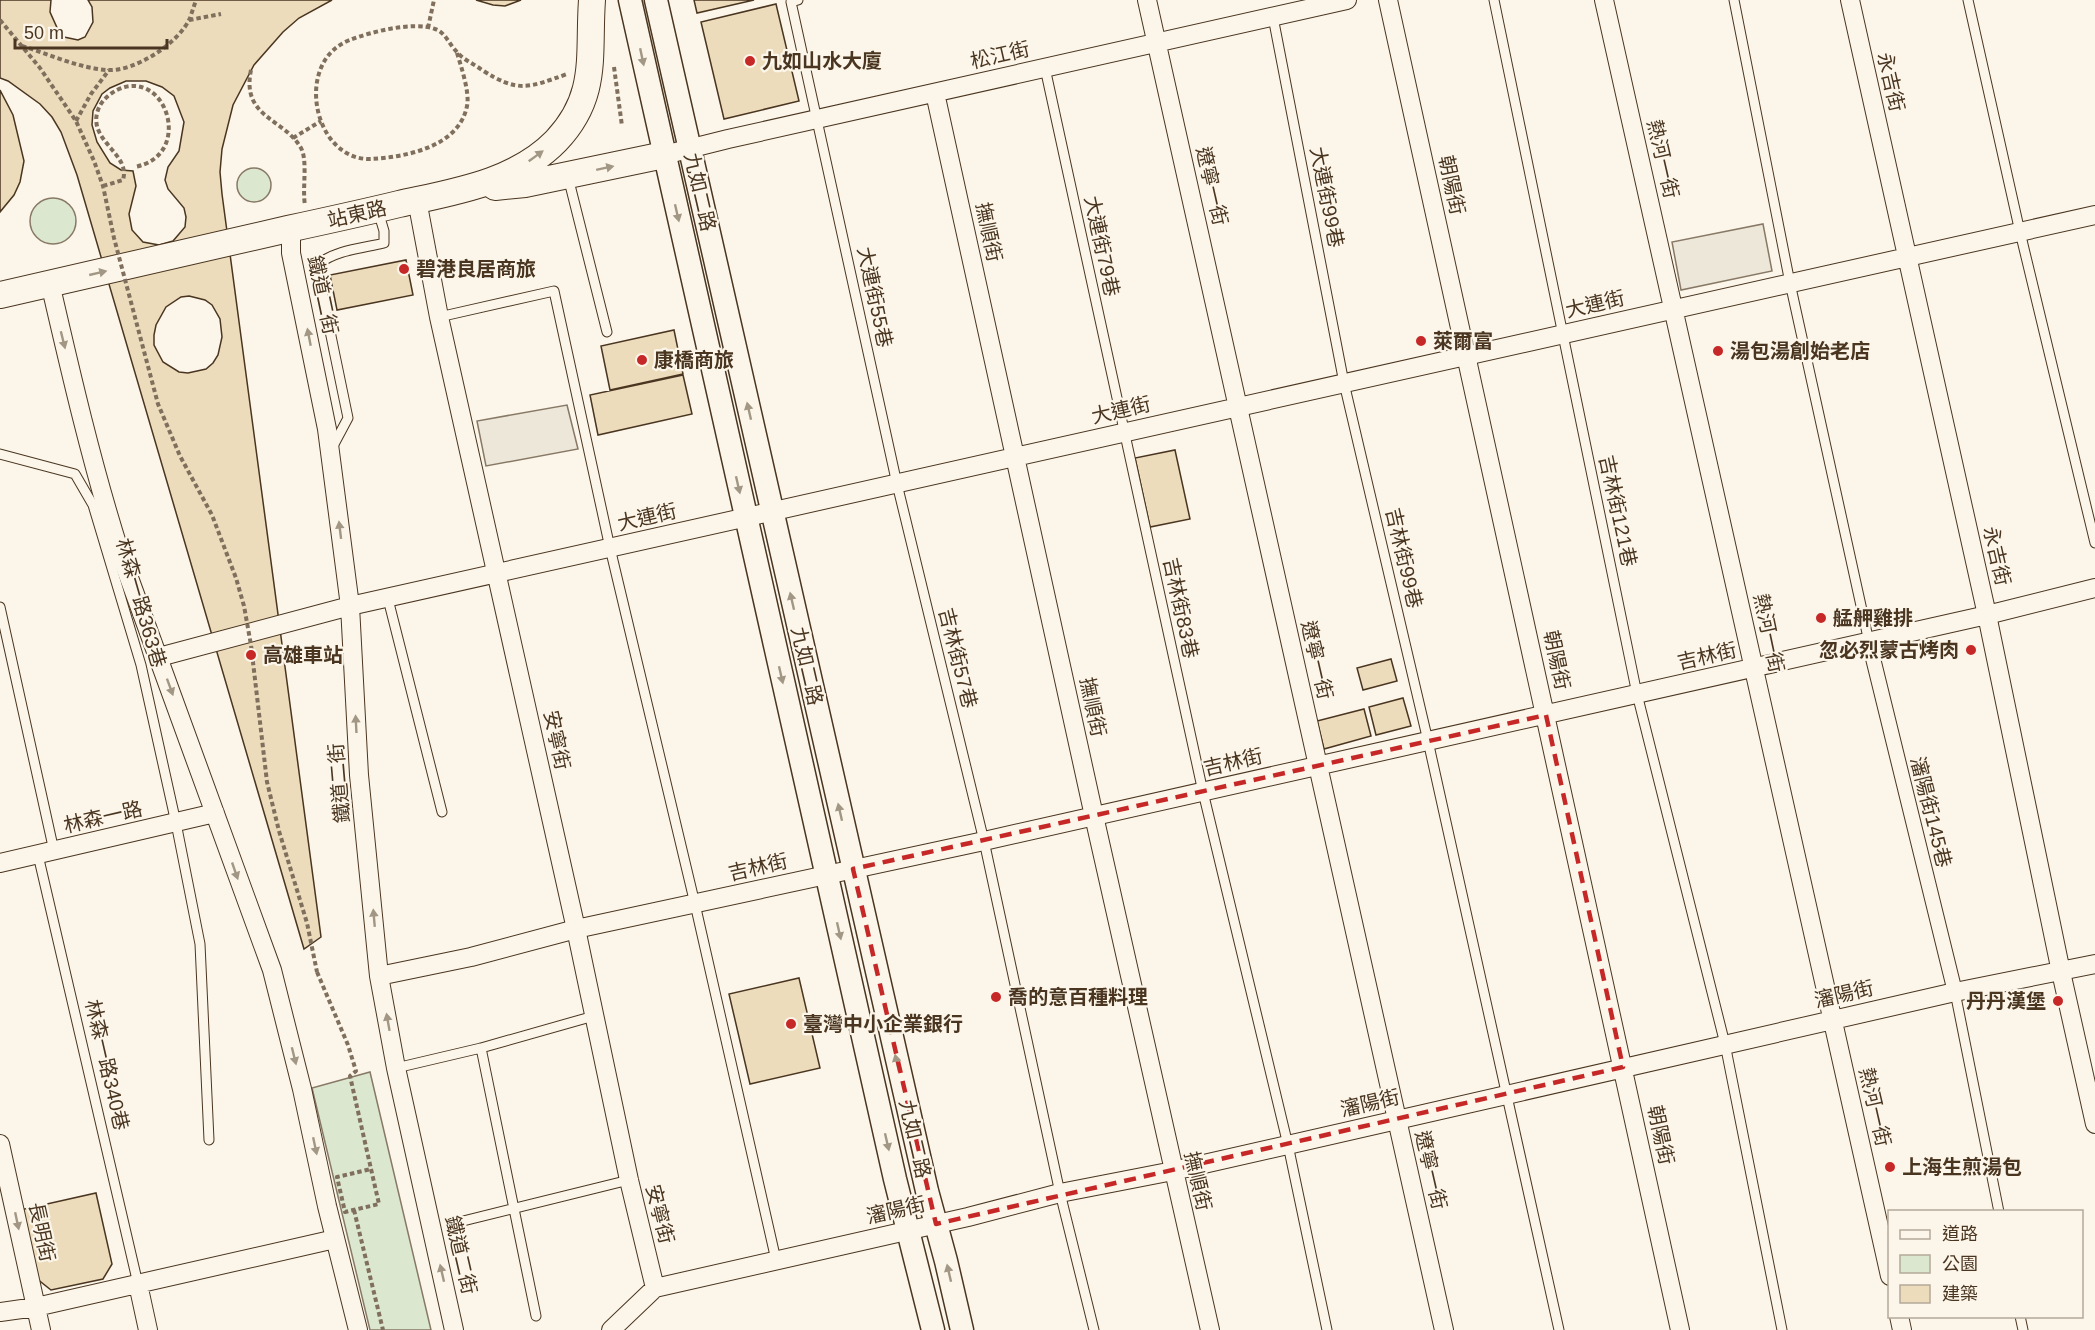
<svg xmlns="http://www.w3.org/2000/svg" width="2095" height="1330" viewBox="0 0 2095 1330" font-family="Arial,'Noto Sans TC',sans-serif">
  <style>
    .green { fill: #dce7d0; stroke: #887966; stroke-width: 1.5 }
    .parking { fill: #ede7d9; stroke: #887966; stroke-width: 1.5 }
    .building { fill: #ecdcbc; stroke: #4a3520; stroke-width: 1.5; fill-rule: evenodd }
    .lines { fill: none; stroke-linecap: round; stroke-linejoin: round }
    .service-casing { stroke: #4a3520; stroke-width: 11 }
    .pedestrian-casing { stroke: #4a3520; stroke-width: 16 }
    .minor-casing { stroke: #4a3520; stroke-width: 20 }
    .tertiary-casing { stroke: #4a3520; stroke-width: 25 }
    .secondary-casing { stroke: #4a3520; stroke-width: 28 }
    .path { stroke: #7f6f5c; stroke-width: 4; stroke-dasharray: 4.5 3; stroke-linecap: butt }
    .service { stroke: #fbf6e9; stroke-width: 9 }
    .pedestrian { stroke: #fbf6e9; stroke-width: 14 }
    .minor { stroke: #fbf6e9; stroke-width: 18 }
    .tertiary { stroke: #fbf6e9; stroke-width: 22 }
    .secondary { stroke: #fbf6e9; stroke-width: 26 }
    .path-bridge { stroke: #7f6f5c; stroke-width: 4; stroke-dasharray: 4.5 3; stroke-linecap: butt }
    .oneway { fill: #a29684 }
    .marked { fill: none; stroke: #c62828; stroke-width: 4.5; stroke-dasharray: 12 8; stroke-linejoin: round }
    .poi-dot { fill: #c62828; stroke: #fbf6e9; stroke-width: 2 }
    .labels { text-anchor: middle; stroke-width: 4.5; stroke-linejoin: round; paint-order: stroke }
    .street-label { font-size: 20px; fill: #4a3520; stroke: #fbf6e9 }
    .poi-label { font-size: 20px; font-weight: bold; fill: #4a3520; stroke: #fbf6e9; text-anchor: start }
  </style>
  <rect width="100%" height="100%" fill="#fbf6e9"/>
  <path class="green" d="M237 185a17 17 0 1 1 34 0a17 17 0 1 1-34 0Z
    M30 221a23 23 0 1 1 46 0a23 23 0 1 1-46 0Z
    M370,1072L431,1330H370L312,1088Z"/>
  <path class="parking" d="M1763,224L1772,271L1681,290L1672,242Z
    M567,405L578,449L486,466L477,421Z"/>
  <path class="building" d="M0,0H51L50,12L59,32L64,37L78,40L85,37L93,22L92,7L88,0H332L299,18L283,32L254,65L233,105L222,149L220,172L222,194L321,937L304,949L77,175L61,132L52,117L40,104L8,81L0,78ZM126,81H146L162,87L174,96L184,122L179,151L168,167L165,180L168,189L184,208L186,217L185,227L173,241L159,245L143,242L132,230L129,214L136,186L133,171L121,170L110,163L97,142L92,125L93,111L102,94L110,88ZM189,296L205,300L212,305L220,319L222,337L218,355L213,363L206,369L188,373L179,372L163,362L154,345V335L156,325L166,307L181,297Z
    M476,0H521L505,6L493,5Z
    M694,0H754L697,13Z
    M776,4L799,101L724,119L701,22Z
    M0,90L13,115L24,161L20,182L14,195L0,212Z
    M406,260L413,295L337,310L330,275Z
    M674,330L683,374L610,390L601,346Z
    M683,375L692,414L598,435L590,395Z
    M1175,450L1190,519L1150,527L1135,458Z
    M1391,659L1397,681L1363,690L1357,668Z
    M1403,698L1411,726L1376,735L1369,707Z
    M1364,709L1371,736L1324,749L1317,721Z
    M799,978L820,1068L750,1084L729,994Z
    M96,1193L112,1264L103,1279L51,1290L36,1278L20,1210Z"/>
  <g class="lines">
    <defs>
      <path id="service" d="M798,0L791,2L897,484L984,841L1060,1193L1094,1330
        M1494,0L1637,694L1725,1044L1782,1330
        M1734,0L1790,283L1869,642
        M1968,0L2020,232L2095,543
        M1273,17L1344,383L1428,741L1559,1330
        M1045,68L1203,792L1288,1145L1327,1330
        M568,177L607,332
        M439,317L554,291L610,548L695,904L776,1260
        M332,448L348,418L319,278V264C335,250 364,248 384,243V231L378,211
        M0,454L75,474L93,505L141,665L176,823L200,944L209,1140
        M388,599L442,812
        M0,607L54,851
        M38,855L138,1284
        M1955,992L1999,1212
        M481,1048L536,1316
        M396,1068L481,1048L594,1016
        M455,1223L629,1180
        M2020,1316L2023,1330"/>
      <path id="pedestrian" d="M1869,642L1955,992"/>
      <path id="minor" d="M1147,0L1444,1330
        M1388,0L1680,1330
        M1604,0L1890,1276
        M1850,0L1987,615L2061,972L2095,1124
        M935,93L1094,816L1210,1330
        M664,155L728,139L1347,0
        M417,200L439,317L576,929L629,1180L655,1288
        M291,229V253L327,429L350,606L359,775L379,976L396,1068L454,1330
        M50,283C71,374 92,465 120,553L272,970L302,1089L327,1206L358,1330
        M159,657L350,606L2095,215
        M0,863L215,813
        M379,976L471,957L576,929L984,841L1987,615L2095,588
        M0,1144L41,1330
        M138,1284L148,1330
        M655,1288L968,1217L1060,1193L1173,1171L1397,1120L1955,992L2095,964
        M0,1312L36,1307L335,1239
        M1899,1316L1902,1330
        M611,1330L655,1288"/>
      <path id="tertiary" d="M630,0L895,1179L933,1330
        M656,0L927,1191L946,1261L962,1330"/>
      <path id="secondary" d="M495,187L525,184L664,155
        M0,295C96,273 192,251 288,229C325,221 362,213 399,204C453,192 515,183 556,141C599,96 588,55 592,0"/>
    </defs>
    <use href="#service" class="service-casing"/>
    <use href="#pedestrian" class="pedestrian-casing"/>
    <use href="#minor" class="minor-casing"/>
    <use href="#tertiary" class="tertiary-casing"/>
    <use href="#secondary" class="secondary-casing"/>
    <path class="path" d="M189,20L221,14
      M428,28L434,0
      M457,53C461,66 470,93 467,106C459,147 406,157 371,159C313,161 293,61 350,40C370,32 413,21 435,29C445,32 449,44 456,51C462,59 474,64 482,70C518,93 528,88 567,74
      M614,67L622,126
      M251,70C241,118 284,118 301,148C308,161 302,189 305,205
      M76,121L91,94L109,70
      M293,138L321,121
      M317,972L348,1045L356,1071L350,1076L371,1169
      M371,1169L379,1204L345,1212L337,1177Z
      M354,1210L383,1330"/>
    <use href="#service" class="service"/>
    <use href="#pedestrian" class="pedestrian"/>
    <use href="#minor" class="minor"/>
    <use href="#tertiary" class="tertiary"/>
    <use href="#secondary" class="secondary"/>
    <path class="path-bridge" d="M0,20L40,68L76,121L94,161L103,186L114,238L158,404L180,456L212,515L236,578L244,606L251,645L267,782L279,831L307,923L317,972
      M22,46C49,54 78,68 107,70C135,72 179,43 190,18C192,12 194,6 196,0
      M103,186L123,180C131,153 87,141 98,110C101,101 109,94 117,90C167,66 195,157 134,167"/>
  </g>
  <defs><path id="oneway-solid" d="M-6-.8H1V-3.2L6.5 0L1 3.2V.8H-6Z" transform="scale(1.5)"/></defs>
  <g class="oneway">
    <use href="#oneway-solid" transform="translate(642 57) rotate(78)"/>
    <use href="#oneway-solid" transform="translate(536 156) rotate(-36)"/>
    <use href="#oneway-solid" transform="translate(605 168) rotate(-12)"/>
    <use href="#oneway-solid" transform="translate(677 213) rotate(77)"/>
    <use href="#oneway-solid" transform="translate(98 273) rotate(-13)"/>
    <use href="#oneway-solid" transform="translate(309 337) rotate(-101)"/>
    <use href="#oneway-solid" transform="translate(63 340) rotate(76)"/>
    <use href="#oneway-solid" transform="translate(749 411) rotate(-103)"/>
    <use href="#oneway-solid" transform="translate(738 485) rotate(77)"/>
    <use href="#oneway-solid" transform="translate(340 530) rotate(-97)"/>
    <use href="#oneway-solid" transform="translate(792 601) rotate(-103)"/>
    <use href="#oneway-solid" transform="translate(781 675) rotate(77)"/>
    <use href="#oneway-solid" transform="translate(170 687) rotate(70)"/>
    <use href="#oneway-solid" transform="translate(356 724) rotate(-93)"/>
    <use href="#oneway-solid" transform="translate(840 812) rotate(-103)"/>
    <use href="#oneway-solid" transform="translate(235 871) rotate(71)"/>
    <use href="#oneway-solid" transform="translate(374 918) rotate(-95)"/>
    <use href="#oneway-solid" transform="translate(839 931) rotate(77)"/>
    <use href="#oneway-solid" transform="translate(388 1022) rotate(-100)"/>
    <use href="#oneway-solid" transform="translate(294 1056) rotate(76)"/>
    <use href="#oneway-solid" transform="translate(897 1063) rotate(-103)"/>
    <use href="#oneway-solid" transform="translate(887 1142) rotate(77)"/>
    <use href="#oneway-solid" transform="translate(315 1146) rotate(78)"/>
    <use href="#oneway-solid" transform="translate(17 1221) rotate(78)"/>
    <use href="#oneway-solid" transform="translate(442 1273) rotate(-103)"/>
    <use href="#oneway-solid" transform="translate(949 1273) rotate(-103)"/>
  </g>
  <path class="marked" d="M1546,715L1623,1067L936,1224L853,869Z"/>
  <g class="poi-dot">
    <circle cx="750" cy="61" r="6"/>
    <circle cx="404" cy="269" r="6"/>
    <circle cx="1421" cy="341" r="6"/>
    <circle cx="1718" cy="351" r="6"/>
    <circle cx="642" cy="360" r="6"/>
    <circle cx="1821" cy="618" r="6"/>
    <circle cx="1971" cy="650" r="6"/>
    <circle cx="251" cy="655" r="6"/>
    <circle cx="996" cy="997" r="6"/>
    <circle cx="2058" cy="1001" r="6"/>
    <circle cx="791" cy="1024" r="6"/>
    <circle cx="1890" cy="1167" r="6"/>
  </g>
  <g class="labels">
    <g class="street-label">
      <text transform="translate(1000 55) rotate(-13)" y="7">松江街</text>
      <text transform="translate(1891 82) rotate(77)" y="7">永吉街</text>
      <text transform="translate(1663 159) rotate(77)" y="7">熱河一街</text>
      <text transform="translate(1452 185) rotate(78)" y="7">朝陽街</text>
      <text transform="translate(1212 186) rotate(77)" y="7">遼寧一街</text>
      <text transform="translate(700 192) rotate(77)" y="7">九如二路</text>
      <text transform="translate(1327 197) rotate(79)" y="7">大連街99巷</text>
      <text transform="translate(357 214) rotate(-13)" y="7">站東路</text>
      <text transform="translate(989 232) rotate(78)" y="7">撫順街</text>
      <text transform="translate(1102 246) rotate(78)" y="7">大連街79巷</text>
      <text transform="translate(323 295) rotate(78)" y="7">鐵道二街</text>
      <text transform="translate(875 297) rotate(78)" y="7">大連街55巷</text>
      <text transform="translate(1595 304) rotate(-13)" y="7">大連街</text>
      <text transform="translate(1121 410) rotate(-13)" y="7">大連街</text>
      <text transform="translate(1618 511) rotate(78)" y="7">吉林街121巷</text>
      <text transform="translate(647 517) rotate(-13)" y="7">大連街</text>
      <text transform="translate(1997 556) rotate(77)" y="7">永吉街</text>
      <text transform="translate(1404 558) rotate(77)" y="7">吉林街99巷</text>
      <text transform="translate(141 603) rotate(74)" y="7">林森一路363巷</text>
      <text transform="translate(1181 608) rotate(78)" y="7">吉林街83巷</text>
      <text transform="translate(1769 633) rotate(78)" y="7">熱河一街</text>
      <text transform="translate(1707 656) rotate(-13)" y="7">吉林街</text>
      <text transform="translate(958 658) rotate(76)" y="7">吉林街57巷</text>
      <text transform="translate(1317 660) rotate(77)" y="7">遼寧一街</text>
      <text transform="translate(1557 660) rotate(78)" y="7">朝陽街</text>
      <text transform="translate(807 666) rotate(77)" y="7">九如二路</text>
      <text transform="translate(1093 707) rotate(78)" y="7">撫順街</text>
      <text transform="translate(557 740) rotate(78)" y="7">安寧街</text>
      <text transform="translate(1233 762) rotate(-13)" y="7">吉林街</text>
      <text transform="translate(339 783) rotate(-95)" y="7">鐵道二街</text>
      <text transform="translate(1931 812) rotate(76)" y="7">瀋陽街145巷</text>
      <text transform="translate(103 817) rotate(-13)" y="7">林森一路</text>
      <text transform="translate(758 867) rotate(-13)" y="7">吉林街</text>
      <text transform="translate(1844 994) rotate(-13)" y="7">瀋陽街</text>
      <text transform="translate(107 1065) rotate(77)" y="7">林森一路340巷</text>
      <text transform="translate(1370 1103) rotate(-13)" y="7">瀋陽街</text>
      <text transform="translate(1875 1107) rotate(77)" y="7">熱河一街</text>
      <text transform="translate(1661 1135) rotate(78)" y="7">朝陽街</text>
      <text transform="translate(915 1139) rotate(77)" y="7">九如二路</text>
      <text transform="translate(1431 1170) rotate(77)" y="7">遼寧一街</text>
      <text transform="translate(1198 1181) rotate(77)" y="7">撫順街</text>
      <text transform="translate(896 1210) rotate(-13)" y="7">瀋陽街</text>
      <text transform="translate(660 1214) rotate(76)" y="7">安寧街</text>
      <text transform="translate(42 1232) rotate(78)" y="7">長明街</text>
      <text transform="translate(461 1255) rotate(77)" y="7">鐵道二街</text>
    </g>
    <g class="poi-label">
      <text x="762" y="68">九如山水大廈</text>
      <text x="416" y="276">碧港良居商旅</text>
      <text x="1433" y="348">萊爾富</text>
      <text x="1730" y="358">湯包湯創始老店</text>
      <text x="654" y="367">康橋商旅</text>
      <text x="1833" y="625">艋舺雞排</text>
      <text x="1959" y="657" text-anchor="end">忽必烈蒙古烤肉</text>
      <text x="263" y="662">高雄車站</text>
      <text x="1008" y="1004">喬的意百種料理</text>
      <text x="2046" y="1008" text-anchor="end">丹丹漢堡</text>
      <text x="803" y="1031">臺灣中小企業銀行</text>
      <text x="1902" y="1174">上海生煎湯包</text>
    </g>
  </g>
  <rect x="1888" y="1210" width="195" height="108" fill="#fbf6e9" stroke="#b4a999" stroke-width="1.5"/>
  <rect x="1900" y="1230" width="30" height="9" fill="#fbf6e9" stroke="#b4a999" stroke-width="1.5"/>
  <text x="1942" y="1240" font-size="18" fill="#4a3520">道路</text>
  <rect x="1900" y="1255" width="30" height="18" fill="#dce7d0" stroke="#b4a999" stroke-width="1.5"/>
  <text x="1942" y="1270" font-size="18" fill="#4a3520">公園</text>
  <rect x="1900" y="1285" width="30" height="18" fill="#ecdcbc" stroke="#b4a999" stroke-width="1.5"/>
  <text x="1942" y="1300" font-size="18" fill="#4a3520">建築</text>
  <path d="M15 39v9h152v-9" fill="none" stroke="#4a3520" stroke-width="3"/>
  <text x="24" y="39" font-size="18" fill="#4a3520" stroke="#fbf6e9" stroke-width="4.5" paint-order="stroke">50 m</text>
</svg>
